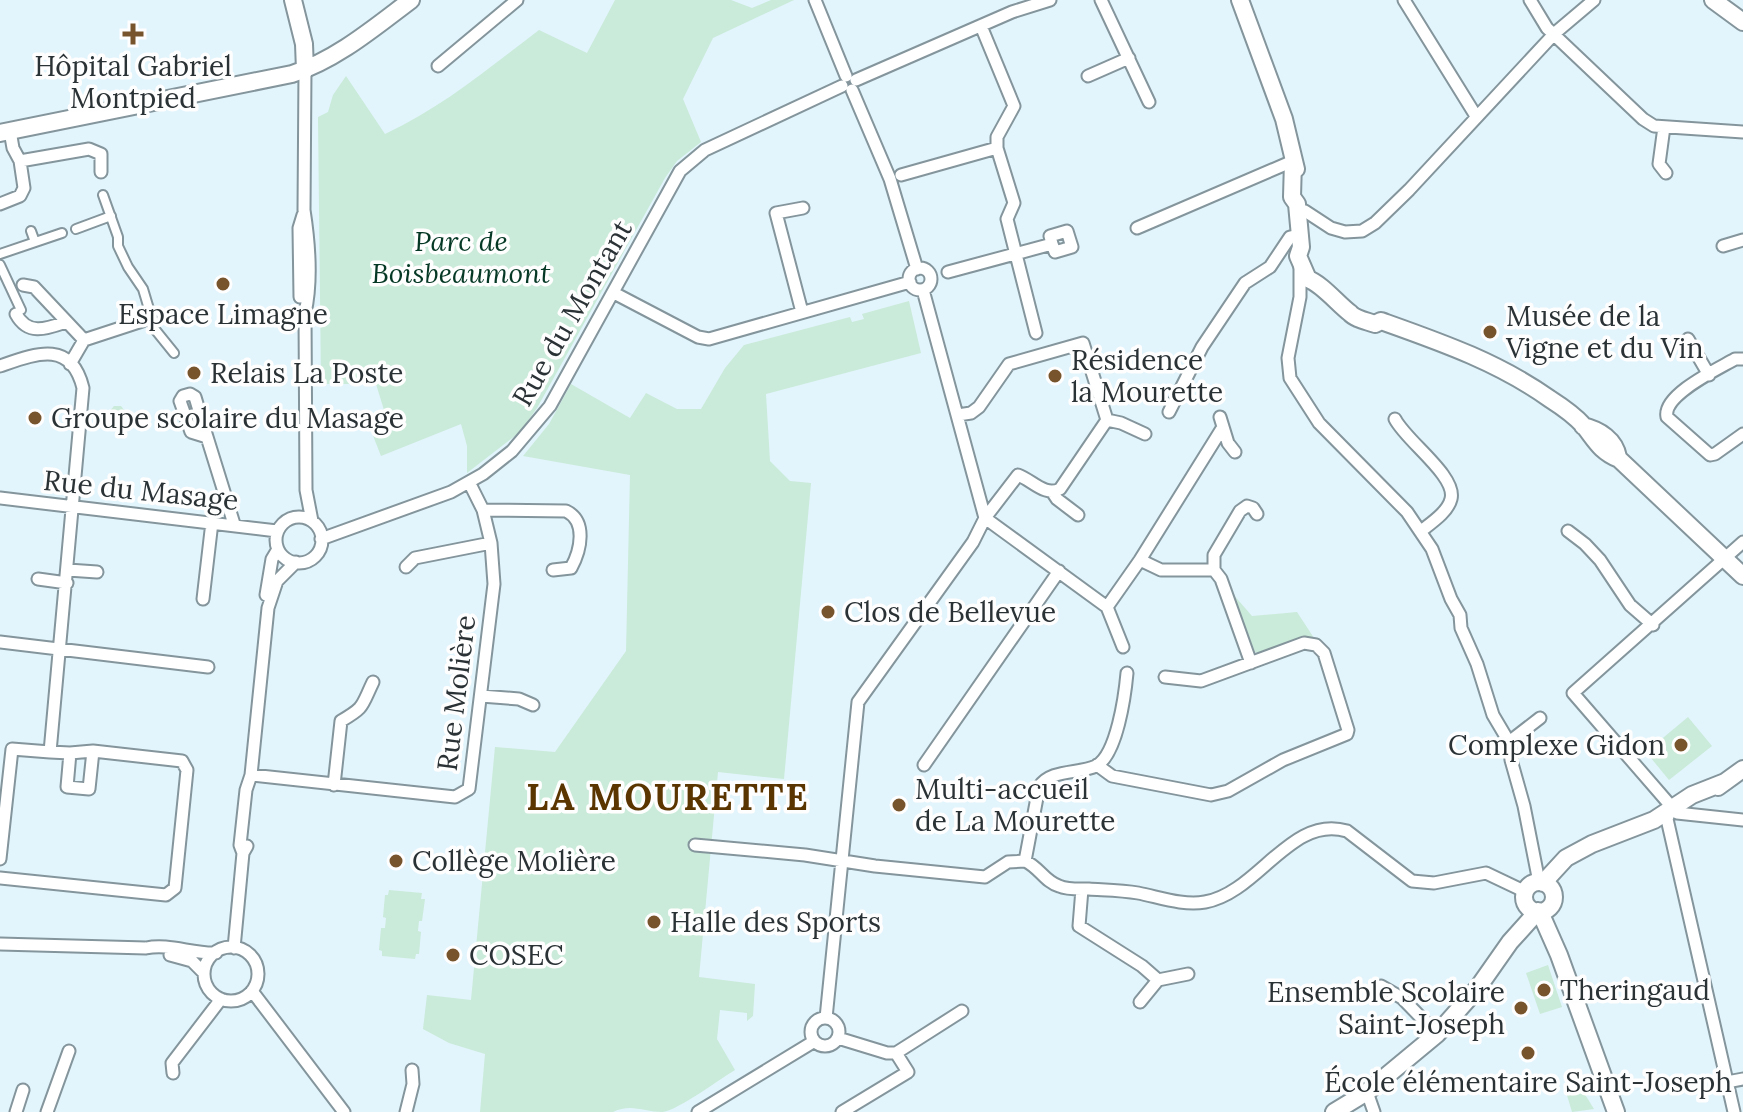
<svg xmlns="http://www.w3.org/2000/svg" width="1743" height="1112" viewBox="0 0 1743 1112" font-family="Lora,serif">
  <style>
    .green { fill: #caebd9 }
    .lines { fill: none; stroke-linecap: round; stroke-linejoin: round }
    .pedestrian-casing { stroke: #84959c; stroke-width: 12 }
    .minor-casing { stroke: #84959c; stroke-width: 15 }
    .secondary-casing { stroke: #84959c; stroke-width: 20 }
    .pedestrian { stroke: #fff; stroke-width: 8 }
    .minor { stroke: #fff; stroke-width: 11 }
    .secondary { stroke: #fff; stroke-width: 16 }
    .poi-dot { fill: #77542c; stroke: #fefefe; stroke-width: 3 }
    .labels { text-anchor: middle; stroke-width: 7; stroke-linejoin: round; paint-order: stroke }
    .poi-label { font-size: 28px; fill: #2b3235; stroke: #fefefe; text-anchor: start }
    .park-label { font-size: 28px; font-style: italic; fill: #053925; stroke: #fefefe }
    .street-label { font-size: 28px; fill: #2b3235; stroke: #fefefe }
    .district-label { font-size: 36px; font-weight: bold; letter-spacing: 2px; fill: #5a3500; stroke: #fefefe }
  </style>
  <rect width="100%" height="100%" fill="#e2f4fc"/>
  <path class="green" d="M615,0H731L752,8L771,0H794L713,38L683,99L701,142L677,161L665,178L537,408L520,432L467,473V446L461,424L381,456L366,418L384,410L376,384H321L318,117L328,112L333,95L346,76L385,134C443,107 489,68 539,30L587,53Z
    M909,301L921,353L766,394L770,461L790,481L811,483L784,779L718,772L699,977L755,984L753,1016L747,1021V1013L720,1010L717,1039L735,1070C720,1079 678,1110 663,1112C644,1112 631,1103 613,1112H480L485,1054L449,1043L423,1029L427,995L471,1000L495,747L555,752L626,651L630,475L523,456L549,424L571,384L630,418L646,393L677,409H701L725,368L744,345L850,317L852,322L864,319L862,314Z
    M114,406H121L124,410L122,426L117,429L108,420L109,412Z
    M1232,593L1252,616L1297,612L1314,638H1302L1260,653L1255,652Z
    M1688,717L1712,746L1669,780L1646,752Z
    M389,890L422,893L421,899H425L422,921H419L418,931L421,932L419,954H416L415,959L382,956V951L379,950L381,928H385L386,918L383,917L385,895H388Z
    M1548,965L1562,1007L1540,1014L1526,973Z
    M1581,1088L1594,1109L1572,1112L1566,1092Z"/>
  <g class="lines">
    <defs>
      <path id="pedestrian" d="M103,195L118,237V246L128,267L143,289L149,309
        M76,229L111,216
        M31,231L35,242
        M0,254L62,233
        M0,265L21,310
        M142,321L152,319L155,322L153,327L174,353"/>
      <path id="minor" d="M815,0L846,76
        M1101,0L1149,102
        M1404,0L1476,116
        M1530,0L1547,28L1643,119L1654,126L1743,132
        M981,26L1014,106L997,137V148L1014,203L1007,219L1036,333
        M438,66L517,0
        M305,70L304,210C309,242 312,282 305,313L306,490L312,521
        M1088,76L1129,58
        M856,80L1012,12L1050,0
        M852,90L890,179L917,269
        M1664,127L1659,164L1666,173
        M10,131L13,148L20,161L89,149L101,154V172
        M901,175L997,148
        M0,204L20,196L24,188L20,161
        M1297,213L1305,211L1331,228L1345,232L1362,231L1375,223L1409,190L1555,33L1594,0
        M1137,228L1293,161
        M1723,246L1743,240
        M1300,266V297L1288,358L1290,378L1319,423L1407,512L1432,549L1451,599L1460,615L1461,628L1477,664L1493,715L1509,742L1511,760L1524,806L1539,882
        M909 279a11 11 0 1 1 22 0a11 11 0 1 1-22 0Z
        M948,272L1052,244L1050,236L1067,231L1072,247L1055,252L1052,244
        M23,285L34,287L84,340
        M923,290L985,518
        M614,293L698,337L709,339L910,282
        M300,297L299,228L303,215
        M802,312L776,213L803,208
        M16,314C28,336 46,329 66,322
        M1688,339L1709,375
        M1743,359H1735C1718,369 1662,395 1667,417L1710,455L1715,454L1743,434
        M70,364L84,340L142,321L143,313
        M0,366C35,354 71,339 83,388L50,752L12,749L0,859
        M190,394L195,397L207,437L191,432L180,401L183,396Z
        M1169,412L1202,347L1245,283L1270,267L1290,237L1299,235
        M1220,417L1228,443L1235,452
        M1395,419C1406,441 1457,476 1451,499C1448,512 1431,523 1421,531
        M1107,420L1121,423L1145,434
        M207,437L234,524
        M1053,493L1057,499L1078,515
        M0,498L277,531
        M483,510L566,511C587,521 581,550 571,568L553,570
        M276 540a23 23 0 1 1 46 0a23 23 0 1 1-46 0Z
        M985,518L1107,607L1123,647
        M1568,531L1585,544L1600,560L1630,605L1653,625
        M321,539L451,492L483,474L512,451L550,406L680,171L705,150L842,86
        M1743,542L1573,693L1677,813L1743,820
        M1140,560L1161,570H1214L1221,579L1251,663
        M406,567L415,558L491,543
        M68,570L97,572
        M1214,570V555L1240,511L1247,506L1253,508L1257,514
        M38,579L67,583
        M266,595L272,559L278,549
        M203,599L212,522
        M1107,607L1140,560L1223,427
        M0,642L208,667
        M481,696L519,699L533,705
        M1509,742L1540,718
        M70,753L67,787L89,789L93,751
        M924,765L1059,571
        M1097,765L1112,776L1211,795L1228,791L1283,760L1347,734L1348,730L1324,653L1316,645L1304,643L1201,681L1165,677
        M251,775L455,797L469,789L494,584L491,543L483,510L469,482
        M334,785L341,721C365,707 361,707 373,682
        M1671,808L1667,819L1734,1112
        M695,845L805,855L875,866L985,877L1008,862L1025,861C1039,867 1045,882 1059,886C1068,890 1080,889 1089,889C1105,890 1122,890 1138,893C1159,897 1183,906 1205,902C1258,893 1291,814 1347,831L1412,881L1434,883L1486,873L1526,892
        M243,853L240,845L246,790L251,775L268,608L277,581L296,562
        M1025,861L1039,787C1050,769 1079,774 1096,766C1117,755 1125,695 1127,673
        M0,878L166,895L175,888L187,770L182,761L93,751L70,753L50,752
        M1082,889L1079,926L1142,966L1158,980
        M0,944L146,948C169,943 192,954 216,953
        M204 974a27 27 0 1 1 54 0a27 27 0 1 1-54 0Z
        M234,948L243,853L247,846
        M170,955L192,961L204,973
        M1381,986L1402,998L1437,1034
        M252,991L344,1112
        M1140,1002L1158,980L1188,974
        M811 1032a14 14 0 1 1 28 0a14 14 0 1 1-28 0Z
        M826,1018L858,702L973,542L985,518L1018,475C1032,480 1045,497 1060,489L1107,420L1083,343L1009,364L979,407L971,413L958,415
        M838,1038L887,1053H896L908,1072L842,1112
        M896,1053L962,1011
        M173,1073L172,1063L221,999
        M1727,1082L1743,1079
        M1367,1092L1374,1112
        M16,1112L23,1090
        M47,1112L69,1051
        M406,1112L413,1084L412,1070
        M698,1112L813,1042"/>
      <path id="secondary" d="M293,0L304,44L305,70
        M1240,0L1284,119L1296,169
        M1713,0L1743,22
        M0,133L292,74C336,60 375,27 411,0
        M1293,161L1292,197L1297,204L1301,247L1298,256L1308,279C1322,284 1338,304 1350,313C1355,319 1367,321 1375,324L1381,321C1440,342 1498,362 1550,399C1561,406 1575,416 1584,426C1596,441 1600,451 1619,459L1743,576
        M1583,426C1600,430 1615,440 1618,457
        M1718,787L1743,769
        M1524 897a15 15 0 1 1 30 0a15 15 0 1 1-30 0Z
        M1543,883L1566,858L1592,844L1654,820L1692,795L1725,782
        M1540,912L1559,955L1616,1112
        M1334,1112L1367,1092L1437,1034L1477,989L1510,942L1538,911"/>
    </defs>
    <use href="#pedestrian" class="pedestrian-casing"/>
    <use href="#minor" class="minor-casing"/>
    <use href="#secondary" class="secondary-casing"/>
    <use href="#pedestrian" class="pedestrian"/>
    <use href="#minor" class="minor"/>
    <use href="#secondary" class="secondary"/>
  </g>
  <g class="poi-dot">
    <path d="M129 22h8v8h8v8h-8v8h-8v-8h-8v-8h8z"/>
    <circle cx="223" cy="284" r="8"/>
    <circle cx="1490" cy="332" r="8"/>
    <circle cx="194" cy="373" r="8"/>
    <circle cx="1055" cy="376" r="8"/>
    <circle cx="35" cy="418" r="8"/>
    <circle cx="828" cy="612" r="8"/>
    <circle cx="1681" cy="745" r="8"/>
    <circle cx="899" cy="805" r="8"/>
    <circle cx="396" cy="861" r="8"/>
    <circle cx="654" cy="922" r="8"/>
    <circle cx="453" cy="955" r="8"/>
    <circle cx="1544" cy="990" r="8"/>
    <circle cx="1521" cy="1008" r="8"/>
    <circle cx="1528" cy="1053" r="8"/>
  </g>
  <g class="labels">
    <g class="poi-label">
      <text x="133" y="76" text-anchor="middle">Hôpital Gabriel<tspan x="133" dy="32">Montpied</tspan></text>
      <text x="223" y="324" text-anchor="middle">Espace Limagne</text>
      <text x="1506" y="326">Musée de la<tspan x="1506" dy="32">Vigne et du Vin</tspan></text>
      <text x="1071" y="370">Résidence<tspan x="1071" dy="32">la Mourette</tspan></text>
      <text x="210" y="383">Relais La Poste</text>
      <text x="51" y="428">Groupe scolaire du Masage</text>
      <text x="844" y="622">Clos de Bellevue</text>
      <text x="1665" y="755" text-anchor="end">Complexe Gidon</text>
      <text x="915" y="799">Multi-accueil<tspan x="915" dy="32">de La Mourette</tspan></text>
      <text x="412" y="871">Collège Molière</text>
      <text x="670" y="932">Halle des Sports</text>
      <text x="469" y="965">COSEC</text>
      <text x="1560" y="1000">Theringaud</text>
      <text x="1505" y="1002" text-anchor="end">Ensemble Scolaire<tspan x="1505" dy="32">Saint-Joseph</tspan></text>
      <text x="1528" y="1092" text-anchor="middle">École élémentaire Saint-Joseph</text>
    </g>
    <g class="park-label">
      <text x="461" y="251">Parc de<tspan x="461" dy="32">Boisbeaumont</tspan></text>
    </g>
    <g class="street-label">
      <text transform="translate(572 313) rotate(-60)" y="10">Rue du Montant</text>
      <text transform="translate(141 490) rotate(6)" y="10">Rue du Masage</text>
      <text transform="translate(456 693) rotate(-83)" y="10">Rue Molière</text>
    </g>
    <g class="district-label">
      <text x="668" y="810">LA MOURETTE</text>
    </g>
  </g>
</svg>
